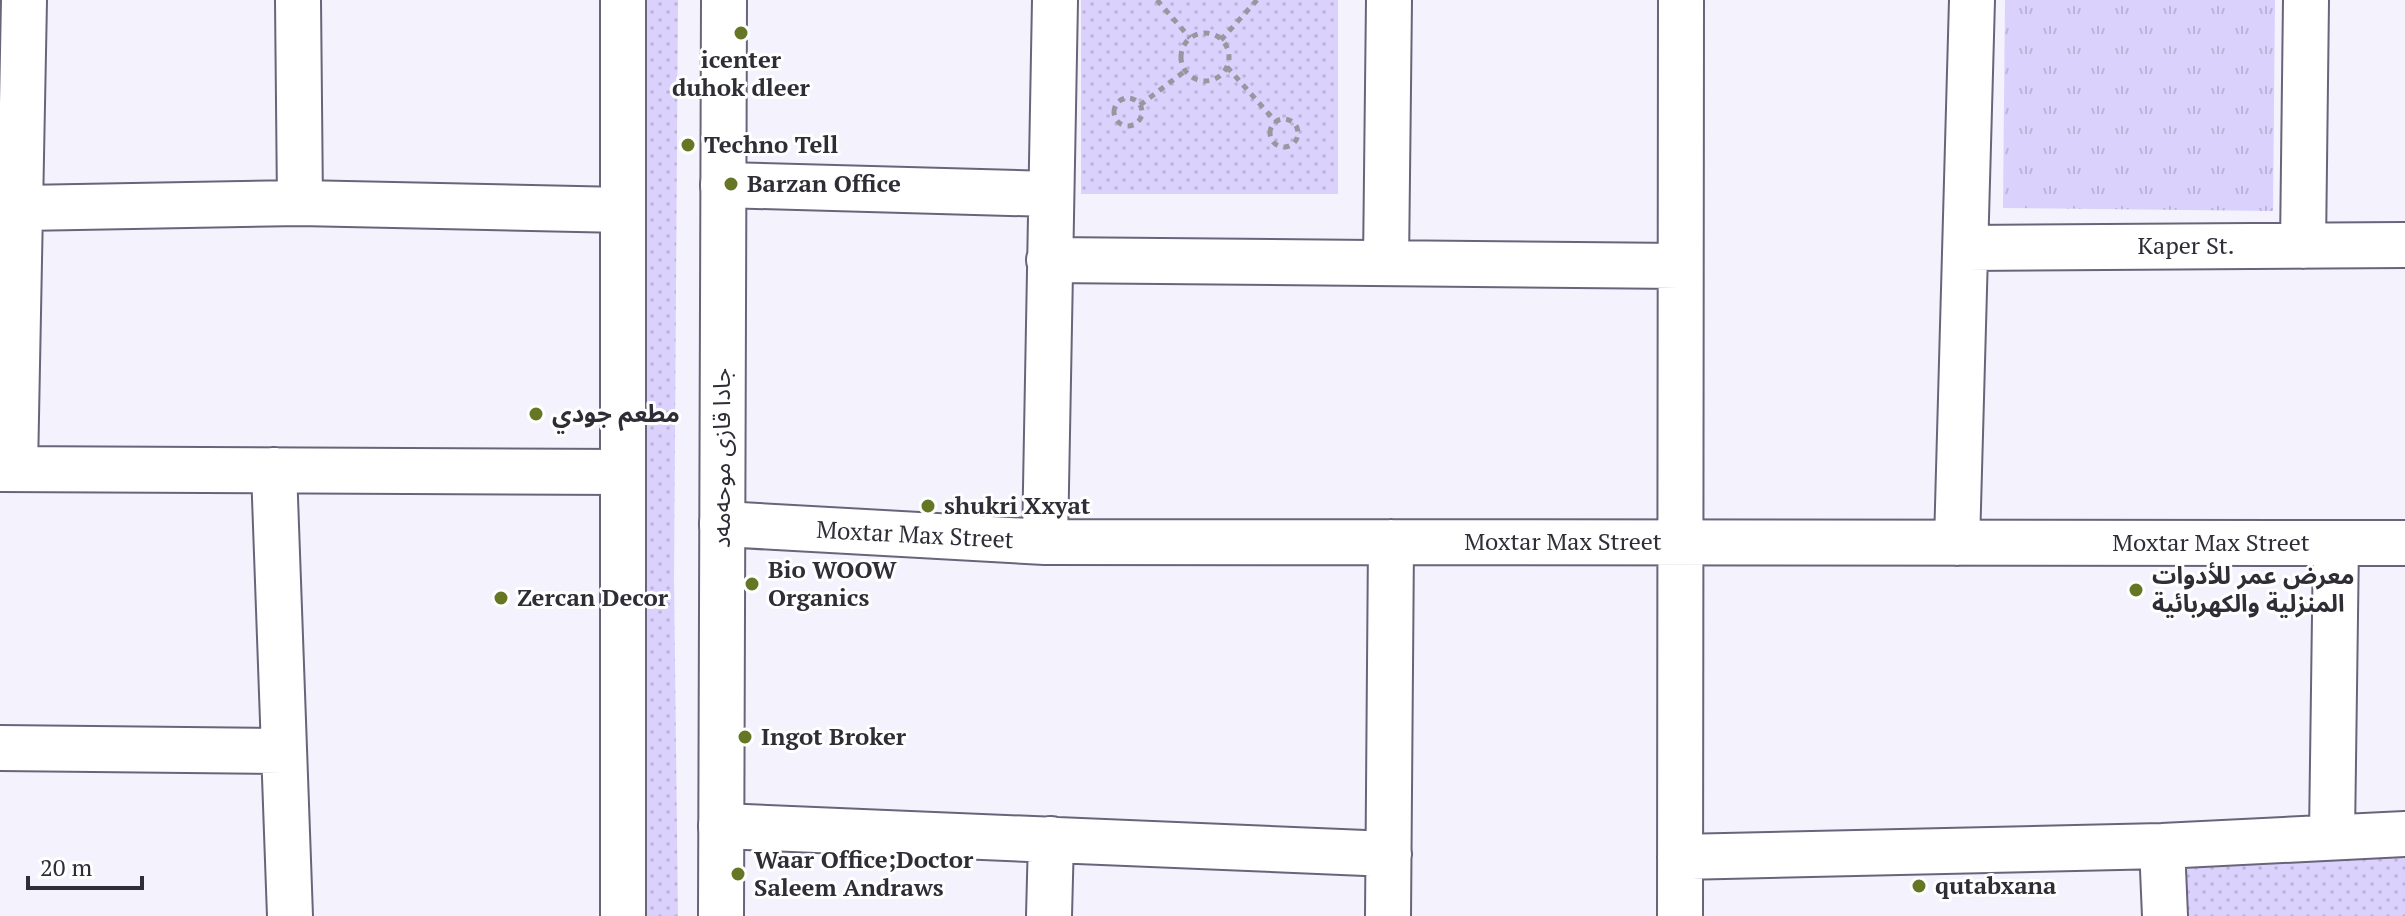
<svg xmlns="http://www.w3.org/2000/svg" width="2405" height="916" viewBox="0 0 2405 916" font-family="'PT Serif','Noto Sans Arabic',serif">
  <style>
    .grass { fill: url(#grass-tufts) }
    .garden { fill: url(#garden-dots) }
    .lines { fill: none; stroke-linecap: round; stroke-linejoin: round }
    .street-casing { stroke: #69647a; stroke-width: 48 }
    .primary-casing { stroke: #69647a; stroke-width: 48 }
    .path { stroke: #98969f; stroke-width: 5; stroke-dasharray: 6 6; stroke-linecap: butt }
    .street { stroke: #fff; stroke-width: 44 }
    .primary { stroke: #fff; stroke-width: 44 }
    .poi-dot { fill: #657625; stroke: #fff; stroke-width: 3 }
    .labels { text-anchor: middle; stroke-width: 6; stroke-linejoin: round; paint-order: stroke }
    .poi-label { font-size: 24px; font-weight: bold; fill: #2f2d36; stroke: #fff; text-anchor: start }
    .street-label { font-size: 24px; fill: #2f2d36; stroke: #fff }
  </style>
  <defs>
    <pattern id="grass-tufts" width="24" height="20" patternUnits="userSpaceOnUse" patternTransform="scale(2)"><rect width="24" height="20" fill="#dbd1fd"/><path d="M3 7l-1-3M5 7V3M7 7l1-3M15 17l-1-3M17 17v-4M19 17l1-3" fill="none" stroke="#bcb4d9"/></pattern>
    <pattern id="garden-dots" width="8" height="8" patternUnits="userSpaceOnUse" patternTransform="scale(2)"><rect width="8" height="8" fill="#dbd1fd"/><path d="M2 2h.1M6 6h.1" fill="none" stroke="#bcb4d9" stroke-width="1.8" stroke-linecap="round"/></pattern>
  </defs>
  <rect width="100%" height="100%" fill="#f4f2fc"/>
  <path class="grass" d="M2005,0H2275L2273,211L2003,208Z"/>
  <path class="garden" d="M638,0H678L674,579L678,916H638Z
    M1081,0H1338V194H1081Z
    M2405,852V916H2183L2182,860Z"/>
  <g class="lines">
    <defs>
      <path id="street" d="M298,0L300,203
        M723,185L1050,194
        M23,208L300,203L623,210
        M2303,246L2306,0
        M1967,248L2405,245
        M1049,260L1680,266
        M1386,263L1389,0
        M0,469L622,472
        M15,469L24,0
        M274,470L290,916
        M722,524L1045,542L2405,543
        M1045,542L1055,0
        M1957,543L1972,0
        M0,748L284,751
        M721,826L1389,854
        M2332,835L2336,543
        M2162,846L2165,916
        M1680,857L2162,846L2405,834
        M1049,916L1051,839
        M1388,916L1391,542
        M1680,916L1681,0"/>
      <path id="primary" d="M623,0V916
        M721,916L724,0"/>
    </defs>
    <use href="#street" class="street-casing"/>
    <use href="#primary" class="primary-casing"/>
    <path class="path" d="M1157,0L1190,38
      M1181 57a24 24 0 1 1 48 0a24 24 0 1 1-48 0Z
      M1221,40L1257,0
      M1227,67L1276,122
      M1114 112a14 14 0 1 1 28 0a14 14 0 1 1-28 0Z
      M1140,105L1185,71
      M1270 133a14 14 0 1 1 28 0a14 14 0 1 1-28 0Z"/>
    <use href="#street" class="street"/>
    <use href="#primary" class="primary"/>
  </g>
  <g class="poi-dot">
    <circle cx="741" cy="33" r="8"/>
    <circle cx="688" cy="145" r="8"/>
    <circle cx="731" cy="184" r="8"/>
    <circle cx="536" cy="414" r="8"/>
    <circle cx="928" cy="506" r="8"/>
    <circle cx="752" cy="584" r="8"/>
    <circle cx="2136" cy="590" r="8"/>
    <circle cx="501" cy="598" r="8"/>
    <circle cx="745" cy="737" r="8"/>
    <circle cx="738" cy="874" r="8"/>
    <circle cx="1919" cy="886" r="8"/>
  </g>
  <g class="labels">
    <g class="poi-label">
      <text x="741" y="68" text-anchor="middle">icenter<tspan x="741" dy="28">duhok dleer</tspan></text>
      <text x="704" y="153">Techno Tell</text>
      <text x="747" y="192">Barzan Office</text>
      <text x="552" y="422">مطعم جودي</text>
      <text x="944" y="514">shukri Xxyat</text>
      <text x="768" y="578">Bio WOOW<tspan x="768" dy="28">Organics</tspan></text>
      <text x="2152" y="584">معرض عمر للأدوات<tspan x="2152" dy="28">المنزلية والكهربائية</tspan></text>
      <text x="517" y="606">Zercan Decor</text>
      <text x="761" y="745">Ingot Broker</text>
      <text x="754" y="868">Waar Office;Doctor<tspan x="754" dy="28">Saleem Andraws</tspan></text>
      <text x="1935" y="894">qutabxana</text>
    </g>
    <g class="street-label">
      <text x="2186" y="254">Kaper St.</text>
      <text transform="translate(722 458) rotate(-90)" y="8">جادا قازی موحەمەد</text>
      <text transform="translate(915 535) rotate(3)" y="8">Moxtar Max Street</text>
      <text x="1563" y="550">Moxtar Max Street</text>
      <text x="2211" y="551">Moxtar Max Street</text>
    </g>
  </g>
  <path d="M28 876v12h114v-12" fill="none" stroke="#2f2d36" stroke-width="4"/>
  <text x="40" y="876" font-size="24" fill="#2f2d36" stroke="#ffffff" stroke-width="6" paint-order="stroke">20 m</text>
</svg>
